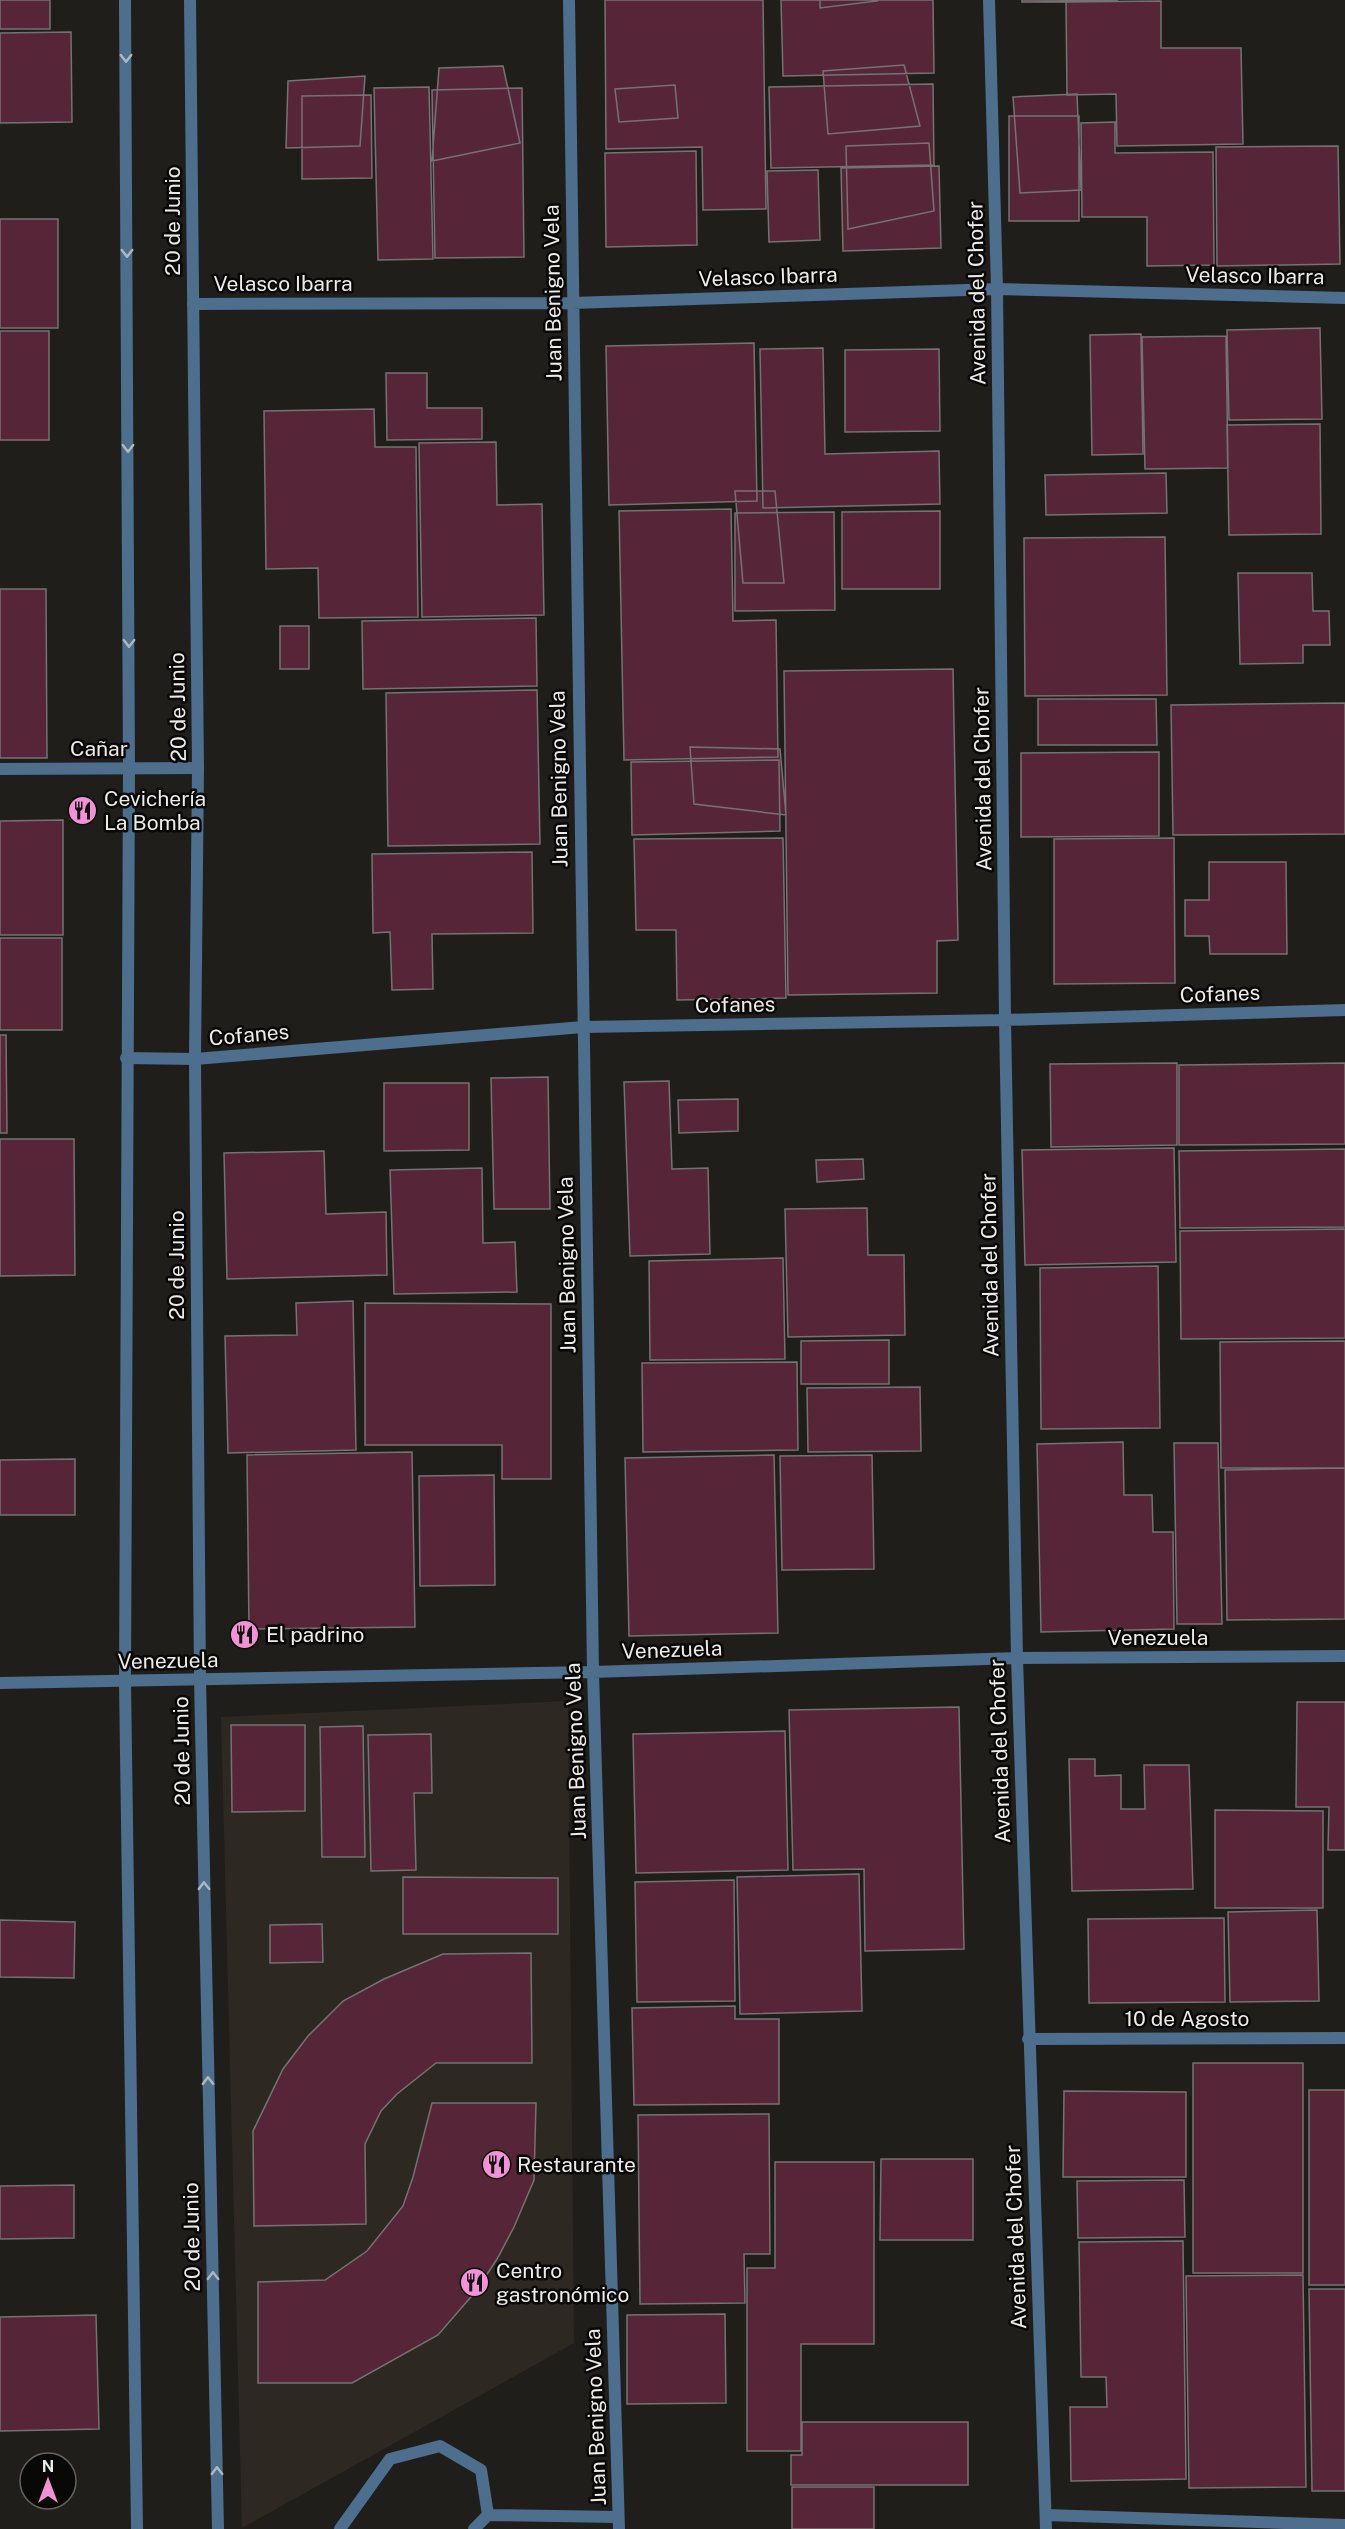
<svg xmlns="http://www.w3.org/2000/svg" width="1345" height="2529" viewBox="0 0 1345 2529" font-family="'Public Sans',sans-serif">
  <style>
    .built { fill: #2d2922 }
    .building { fill: #572538; stroke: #757273; stroke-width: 1.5 }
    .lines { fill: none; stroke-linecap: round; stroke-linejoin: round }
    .service { stroke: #4d6e8d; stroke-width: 12 }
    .minor { stroke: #4d6e8d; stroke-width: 12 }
    .tertiary { stroke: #4d6e8d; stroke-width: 12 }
    .oneway { stroke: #acb9c4 }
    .labels { text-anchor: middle; stroke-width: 5; stroke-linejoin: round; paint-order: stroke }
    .street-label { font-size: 21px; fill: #ecebe9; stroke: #080807 }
    .poi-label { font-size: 21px; fill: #ecebe9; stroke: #080807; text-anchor: start }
  </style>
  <rect width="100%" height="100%" fill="#1f1e1b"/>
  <path class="built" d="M568,1701L574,2343L242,2528L221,1717Z"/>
  <path class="building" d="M0,0H50V29H0Z
    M605,0H763L766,209L703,210L702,147L606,149Z
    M781,0H933L934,73L783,76Z
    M820,0H876L877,1L820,8Z
    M1022,0H1117V1L1022,2Z
    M1161,1V48H1241L1243,144L1117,146L1116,94L1067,95L1066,2Z
    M71,32L72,122L0,123V33Z
    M904,65L920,126L828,134L823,71Z
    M503,66L520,143L432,161L439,68Z
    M365,76L360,146L286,148L288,81Z
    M933,84L934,165L771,168L769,87Z
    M675,85L678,118L619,122L615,89Z
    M429,87L433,259L378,260L374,88Z
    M522,88L524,257L435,258L432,90Z
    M1077,94L1081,190L1020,193L1013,97Z
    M371,95L372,178L302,179V96Z
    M1009,116H1079V221H1009Z
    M1115,122V153L1213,152L1214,265L1147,266V217H1082L1081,123Z
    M929,143L934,211L848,229L846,146Z
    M1338,146L1340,264L1217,266L1216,147Z
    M696,151L697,245L606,247L605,153Z
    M939,166L941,248L843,251L841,168Z
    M818,170L820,240L769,242L767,171Z
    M0,219H58V328H0Z
    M1320,328L1322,419L1229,420L1227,330Z
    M0,331H49V440H0Z
    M1141,334L1143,454L1092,455L1090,335Z
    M1226,336L1228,468L1145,469L1142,337Z
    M754,343L757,501L609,505L606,346Z
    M823,348L825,454L939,451L940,504L763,508L760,349Z
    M939,349L940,431L845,432V350Z
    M386,373H427V408H482V439L387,440Z
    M374,409L375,447H416L418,617L319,618L318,568L266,569L264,411Z
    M1320,424L1321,534L1229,535L1227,425Z
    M496,442L497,505L542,504L544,615L422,617L419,443Z
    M1166,473L1167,513L1046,515L1045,475Z
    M735,491H775L784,583H743Z
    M731,509L733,621L776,620L778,757L624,760L619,511Z
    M940,511V589H842V512Z
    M834,512L835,610L735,611V513Z
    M1165,537L1167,695L1025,696L1024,538Z
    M1238,573H1312L1313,611H1329L1330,645H1303V663L1240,664Z
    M0,589H46L47,758H0Z
    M536,618L537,686L363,689L362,621Z
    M280,626H309V669H280Z
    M953,669L958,940L937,941V993L788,995L784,671Z
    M537,690L540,844L388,846L386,693Z
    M1038,699H1156L1157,745H1038Z
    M1345,703V834L1173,835L1171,705Z
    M690,747L780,749L786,815L694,804Z
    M1159,752V836L1021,837V753Z
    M779,760L780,831L632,835L631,762Z
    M63,820V935H0V821Z
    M783,838L786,998L677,1000L676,930H636L634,839Z
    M1174,838L1175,983L1054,984V839Z
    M532,852L533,933L432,934L433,989L392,990L390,932L373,933L372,854Z
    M1209,862H1286L1287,954H1210L1209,936H1185V900H1209Z
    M0,938H62V1030H0Z
    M0,1035H6L7,1133H0Z
    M1177,1063V1145L1051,1147L1050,1064Z
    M1345,1063V1144L1179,1145V1065Z
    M548,1077L550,1209H494L491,1078Z
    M669,1081L672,1169L708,1168L710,1254L630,1256L624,1082Z
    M384,1083H469V1150L384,1151Z
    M738,1099V1131L679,1133L678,1100Z
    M0,1139H74L75,1275L0,1276Z
    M1174,1148L1176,1262L1025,1265L1022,1150Z
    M1345,1149V1227L1180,1228L1179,1151Z
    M324,1151L326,1214L386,1212L387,1275L227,1279L224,1153Z
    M863,1159L864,1179L817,1182L816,1160Z
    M482,1168L483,1243L515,1242L517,1292L394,1294L390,1170Z
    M867,1208L868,1255H904L905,1335L788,1337L785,1209Z
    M1345,1229V1338L1181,1339L1180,1231Z
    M783,1258L785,1359L650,1360L649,1261Z
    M1158,1266L1160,1428L1041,1429L1040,1268Z
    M353,1301L356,1450L228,1453L225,1336L297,1335L296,1303Z
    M365,1303L551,1304V1479H502V1445H365Z
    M889,1340V1384H801V1341Z
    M1345,1341V1468H1221L1220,1342Z
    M797,1362L798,1450L643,1452L642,1363Z
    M920,1387L921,1451L808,1452L807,1388Z
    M1123,1442L1124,1495H1152L1153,1532H1173L1174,1629L1041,1632L1037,1444Z
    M1174,1443H1218L1222,1624H1177Z
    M412,1452L415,1627L249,1629L247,1455Z
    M774,1455L778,1633L629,1636L625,1458Z
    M872,1455L874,1569L782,1570L780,1456Z
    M75,1459V1515H0V1460Z
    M1345,1468V1619L1227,1620L1225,1470Z
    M494,1475L495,1585L420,1586L419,1476Z
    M1297,1702H1345V1850H1328L1329,1807H1296Z
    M959,1707L964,1949L865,1951L864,1869L793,1870L789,1710Z
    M231,1725H305V1811L232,1812Z
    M363,1726L365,1857H322L320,1727Z
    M785,1731L788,1870L636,1873L633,1734Z
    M431,1734L432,1793H414L416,1870L371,1871L368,1735Z
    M1069,1759H1095V1776L1121,1775V1809H1145L1144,1765H1189L1193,1889L1072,1891Z
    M1215,1810L1323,1811V1908H1215Z
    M859,1874L862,2011L740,2014L737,1877Z
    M403,1877L558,1878V1934H403Z
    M734,1880L735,2001L637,2002L635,1882Z
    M1317,1910L1319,2001L1230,2002L1228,1912Z
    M1224,1918L1225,2002L1089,2003L1088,1919Z
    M0,1920L75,1922L74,1978L0,1977Z
    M322,1924L323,1962L270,1963V1925Z
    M531,1953L532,2063H436L397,2094L381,2111L365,2144L366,2224L254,2226L253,2131L283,2069L308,2036L343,2001L384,1979L443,1954Z
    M735,2006V2019H779V2104L634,2105L632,2008Z
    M1193,2063H1303V2273H1193Z
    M1309,2090H1345V2285H1309Z
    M1064,2091L1186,2092V2177H1063Z
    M432,2103H536L534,2180L514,2227L497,2259L476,2291L438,2335L352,2383H258V2282L325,2280L367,2251L403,2206L413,2177Z
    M769,2114L770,2254H744L745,2303L640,2304L638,2115Z
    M881,2159H973V2240H880Z
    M775,2162H874V2344H801V2451H747V2268H775Z
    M1184,2180L1185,2237L1078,2238L1077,2181Z
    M74,2185V2238L0,2239V2186Z
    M1183,2241L1186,2479L1071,2481L1070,2407H1107L1106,2377H1081L1079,2242Z
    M1303,2275L1306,2487L1189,2488L1186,2276Z
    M1309,2289H1345V2491H1312Z
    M725,2314L726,2403L627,2404V2315Z
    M96,2315L99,2429L0,2431V2317Z
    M802,2422H968V2485H791V2455H802Z
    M792,2487H874V2529H792Z"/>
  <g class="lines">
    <path class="service" d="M340,2529L390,2459L440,2446L481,2470L488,2515
      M474,2529L488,2515L618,2517"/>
    <path class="minor" d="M569,0L593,1672L619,2529
      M989,0L997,289L1005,1020L1017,1658L1046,2529
      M193,304L572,303L997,289L1345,298
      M0,769L198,768
      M126,1058L195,1059L583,1027L1005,1020L1345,1010
      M0,1683L593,1672L1017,1658L1345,1656
      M1028,2039L1345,2038
      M1046,2515L1345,2525"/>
    <path class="tertiary" d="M125,0L129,768L125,1681L137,2529
      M190,0L198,768L195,1059L200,1679L218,2529"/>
  </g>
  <defs><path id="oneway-chevron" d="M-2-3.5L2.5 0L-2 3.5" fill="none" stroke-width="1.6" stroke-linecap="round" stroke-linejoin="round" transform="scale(1.5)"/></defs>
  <g class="oneway">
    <use href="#oneway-chevron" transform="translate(126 58) rotate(90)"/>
    <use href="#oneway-chevron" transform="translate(127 253) rotate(90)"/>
    <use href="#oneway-chevron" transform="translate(128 448) rotate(90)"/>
    <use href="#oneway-chevron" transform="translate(129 643) rotate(90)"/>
    <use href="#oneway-chevron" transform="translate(204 1886) rotate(-91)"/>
    <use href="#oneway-chevron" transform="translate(208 2081) rotate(-91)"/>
    <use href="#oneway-chevron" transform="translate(213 2276) rotate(-91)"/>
    <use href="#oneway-chevron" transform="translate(217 2471) rotate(-91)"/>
  </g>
  <defs>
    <symbol id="restaurant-disc" viewBox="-11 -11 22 22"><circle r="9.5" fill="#f391d6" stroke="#080807"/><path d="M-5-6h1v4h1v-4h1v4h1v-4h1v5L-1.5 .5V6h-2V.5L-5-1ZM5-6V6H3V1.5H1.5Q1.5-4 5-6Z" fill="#111"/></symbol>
  </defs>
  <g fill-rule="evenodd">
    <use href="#restaurant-disc" x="66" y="794" width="33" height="33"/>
    <use href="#restaurant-disc" x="228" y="1618" width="33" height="33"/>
    <use href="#restaurant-disc" x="480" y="2148" width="33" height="33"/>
    <use href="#restaurant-disc" x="458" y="2266" width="33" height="33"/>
  </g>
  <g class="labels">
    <g class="street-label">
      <text transform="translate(173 221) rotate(-90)" y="7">20 de Junio</text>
      <text transform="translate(1255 276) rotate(1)" y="7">Velasco Ibarra</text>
      <text transform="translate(768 277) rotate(-2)" y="7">Velasco Ibarra</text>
      <text x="283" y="291">Velasco Ibarra</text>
      <text transform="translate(553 293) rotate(-91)" y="7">Juan Benigno Vela</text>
      <text transform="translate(977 293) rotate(-91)" y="7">Avenida del Chofer</text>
      <text transform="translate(178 707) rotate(-91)" y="7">20 de Junio</text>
      <text x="99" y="756">Cañar</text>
      <text transform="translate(559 779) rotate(-91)" y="7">Juan Benigno Vela</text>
      <text transform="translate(983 779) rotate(-91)" y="7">Avenida del Chofer</text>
      <text transform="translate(1220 994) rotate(-2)" y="7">Cofanes</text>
      <text transform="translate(735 1005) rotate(-1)" y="7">Cofanes</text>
      <text transform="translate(249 1035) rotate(-5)" y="7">Cofanes</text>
      <text transform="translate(177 1265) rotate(-90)" y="7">20 de Junio</text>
      <text transform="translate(567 1265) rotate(-91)" y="7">Juan Benigno Vela</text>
      <text transform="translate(990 1265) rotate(-91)" y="7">Avenida del Chofer</text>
      <text x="1158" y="1645">Venezuela</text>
      <text transform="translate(672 1650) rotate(-2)" y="7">Venezuela</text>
      <text transform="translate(168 1661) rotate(-1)" y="7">Venezuela</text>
      <text transform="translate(182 1751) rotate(-91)" y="7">20 de Junio</text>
      <text transform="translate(576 1751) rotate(-92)" y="7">Juan Benigno Vela</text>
      <text transform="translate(1000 1751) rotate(-92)" y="7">Avenida del Chofer</text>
      <text x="1187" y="2026">10 de Agosto</text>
      <text transform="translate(192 2237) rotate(-91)" y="7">20 de Junio</text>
      <text transform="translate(1016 2237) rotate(-92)" y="7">Avenida del Chofer</text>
      <text transform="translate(596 2417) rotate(-92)" y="7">Juan Benigno Vela</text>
    </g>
    <g class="poi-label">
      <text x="104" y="806">Cevichería<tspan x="104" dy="24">La Bomba</tspan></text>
      <text x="266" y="1642">El padrino</text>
      <text x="517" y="2172">Restaurante</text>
      <text x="496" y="2278">Centro<tspan x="496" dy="24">gastronómico</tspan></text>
    </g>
  </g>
  <g transform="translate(48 2481)"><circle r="28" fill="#080807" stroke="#636361" stroke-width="1.5"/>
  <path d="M0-4.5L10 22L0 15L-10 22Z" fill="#f391d6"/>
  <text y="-9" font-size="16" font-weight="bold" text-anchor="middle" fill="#ecebe9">N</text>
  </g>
</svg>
